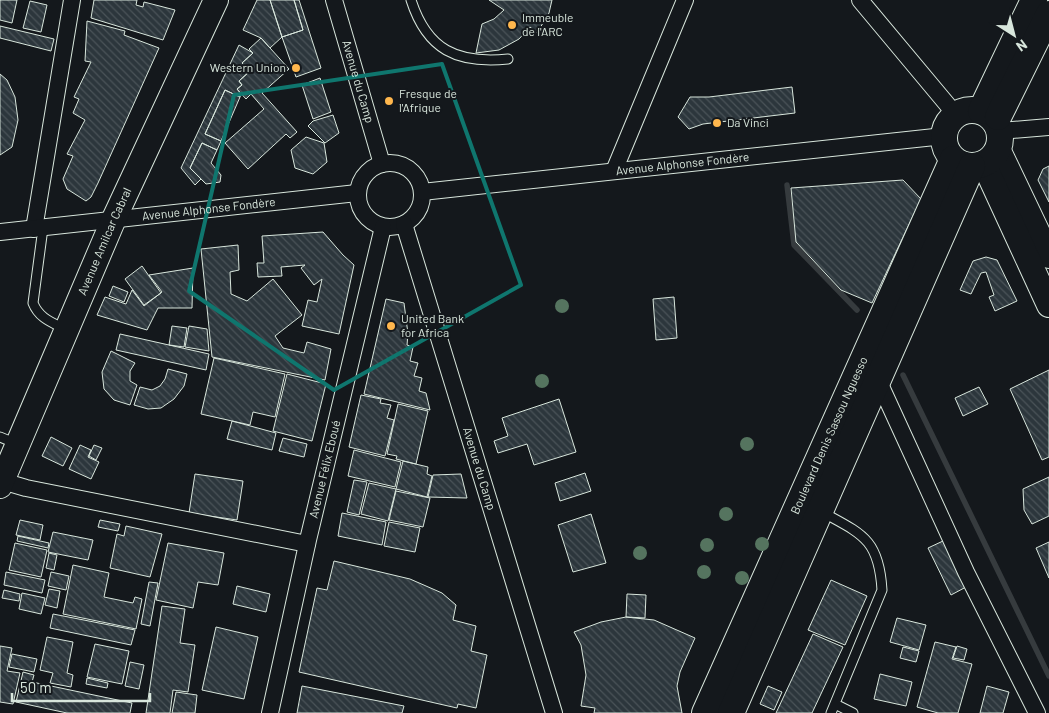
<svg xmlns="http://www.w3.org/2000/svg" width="1049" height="713" viewBox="0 0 1049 713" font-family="Barlow,sans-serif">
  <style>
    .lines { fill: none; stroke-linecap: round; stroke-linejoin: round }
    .stream { stroke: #363b3e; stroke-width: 5.5 }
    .building { fill: url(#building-back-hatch); stroke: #d8e6dc }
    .lane-casing { stroke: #d8e6dc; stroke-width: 11 }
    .street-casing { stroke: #d8e6dc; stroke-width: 18 }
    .secondary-casing { stroke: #d8e6dc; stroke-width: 26 }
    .primary-casing { stroke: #d8e6dc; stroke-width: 28 }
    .lane { stroke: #14181c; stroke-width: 9 }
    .street { stroke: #14181c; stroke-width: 16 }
    .secondary { stroke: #14181c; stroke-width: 24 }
    .primary { stroke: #14181c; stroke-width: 26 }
    .tree { fill: #55745f }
    .marked { fill: none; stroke: #0f766e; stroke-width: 4; stroke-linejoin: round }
    .poi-dot { fill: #ffb74d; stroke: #14181c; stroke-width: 2 }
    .labels { text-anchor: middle; stroke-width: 4; stroke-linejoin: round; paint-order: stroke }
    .poi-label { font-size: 12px; fill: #d8e6dc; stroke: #14181c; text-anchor: start }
    .street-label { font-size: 12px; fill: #d8e6dc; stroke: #14181c }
  </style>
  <defs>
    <pattern id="building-back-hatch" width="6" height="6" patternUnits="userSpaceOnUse" patternTransform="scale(1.25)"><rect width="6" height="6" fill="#2c363c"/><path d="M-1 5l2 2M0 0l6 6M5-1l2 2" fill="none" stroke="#4a5358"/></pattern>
  </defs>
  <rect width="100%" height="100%" fill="#14181c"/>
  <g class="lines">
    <path class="stream" d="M787,185L794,245L857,310
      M903,375L1049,676"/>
  </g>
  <path class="building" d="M0,0H17L12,23L0,20Z
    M94,0H137L136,5L143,7L144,2L175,10L163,40L91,18Z
    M257,0H270L282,37L270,48L261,38L243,30Z
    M270,0H294L303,30L282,37Z
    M294,0H299L321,68L296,77L282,37L303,30Z
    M489,0H552L549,13L537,33L530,27L519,39L499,50L476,53L482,24L494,19L504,10Z
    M30,1L47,5L41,32L23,28Z
    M87,21L125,31L124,35L159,48L98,183L91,197L86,201L67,189L63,179L73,156L67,154L85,120L73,113L79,99L74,97L91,62L85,61Z
    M0,26L54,39L51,51L0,38Z
    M261,38L289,69L262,93L297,132L290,138L286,134L248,169L225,143L264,109L251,94L246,99L237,89L242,85L239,81L250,71L242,63L253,53L249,49Z
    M239,45L253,53L242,63L250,71L239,81L242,85L237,89L241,94L240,97L225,90L205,134L221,141L217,150L202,143L190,168L201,179L195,185L181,168Z
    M0,74L7,80L15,97L18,120L12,147L0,155Z
    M320,78L331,112L313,119L302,85Z
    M792,87L795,113L703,124L689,129L678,117L690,97H709Z
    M225,90L240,97L221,141L205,134Z
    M333,115L339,133L325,143L308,126L313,121Z
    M306,137L324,143L327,162L313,174L295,168L291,150Z
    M202,143L217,150L211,163L221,175L220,182L206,184L190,168Z
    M1049,166V202L1038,180L1043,169Z
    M903,180L921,199L872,303L841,290L796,242L791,188Z
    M323,232L343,255L354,265L339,334L302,326L308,300L317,302L322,279L314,285L301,268L305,265L281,267L282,276L258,277L257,263H264L262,236Z
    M238,245L239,270L230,272L231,294L247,301L273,279L302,315L275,336L283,348L304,353L307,342L331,349L325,380L212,357L201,249Z
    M986,257L997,260L1017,301L995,311L989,297L994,295L986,272L981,273L971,294L960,290L973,261Z
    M142,266L161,293L144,305L125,279Z
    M193,268L192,308H158L147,330L97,315L105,297L126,304L132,290L144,306L162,292L149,275Z
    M113,286L128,292L124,302L109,296Z
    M674,297L677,338L656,340L653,299Z
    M386,299L404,303L408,334L407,345L413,347L410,361L418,363L414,376L422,378L419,391L426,393L430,410L364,394Z
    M172,326L187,328L184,347L169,345Z
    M189,326L207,329L209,351L185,347Z
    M120,334L209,354L206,370L116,350Z
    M111,351L135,363L130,371V381L137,385L130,405L114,400L104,389L102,372Z
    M214,358L285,374L275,417L253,412L250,425L201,414Z
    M168,369L187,374L184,386L174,399L161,408L148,409L134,405L140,387L152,390L160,386L165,379Z
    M1049,370V457L1042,460L1010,389Z
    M287,374L326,384L312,441L273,431Z
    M979,387L988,404L963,416L955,398Z
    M361,395L381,399L380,403L391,405L387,418L394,420L385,456L349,447Z
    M559,399L576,452L534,465L527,444L498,453L494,441L508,436L502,418Z
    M398,404L428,411L416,464L396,459L397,456L387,454Z
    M232,421L276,433L272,450L227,439Z
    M51,437L72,448L63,466L42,456Z
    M283,438L307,444L304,457L279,451Z
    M80,445L91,450L88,457L99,462L91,479L69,469Z
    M94,445L102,448L96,460L89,456Z
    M354,450L401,462L395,487L348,476Z
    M403,461L428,467L427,474L432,476L427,497L396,489Z
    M585,473L591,491L560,501L555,483Z
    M195,474L243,481L237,520L189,513Z
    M461,474L467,498L428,497L433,475Z
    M1049,477V516L1032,524L1024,510L1023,489Z
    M354,480L367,482L359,515L347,512Z
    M369,483L396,489L388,521L361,514Z
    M396,491L430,498L423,527L389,520Z
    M342,513L386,522L382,545L338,536Z
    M591,514L606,563L573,572L558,525Z
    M20,520L43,525L40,540L16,535Z
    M100,520L120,524L118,531L98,527Z
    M389,522L420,528L415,552L384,546Z
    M126,526L162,534L150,577L110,568L117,534L124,536Z
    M53,532L93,540L88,560L48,552Z
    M18,536L49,543L48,548L17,541Z
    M943,541L966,587L951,595L928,548Z
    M1049,542V578L1036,548Z
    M15,543L47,550L41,577L9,570Z
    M168,543L224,553L218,585L198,582L193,608L156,600Z
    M49,553L57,555L54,570L46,568Z
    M334,561L410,579L442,593L456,605L453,620L476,626L471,651L487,655L476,708L458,704L457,708L299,672L317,588L327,590Z
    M73,565L109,573L104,597L133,603L135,597L142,599L136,629L63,614Z
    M6,572L45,580L42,593L4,585Z
    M51,572L69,576L66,590L48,586Z
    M831,580L867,596L845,645L808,630Z
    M149,582L158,583L150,626L141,624Z
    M237,586L270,594L266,612L233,604Z
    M49,589L60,591L57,608L45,605Z
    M4,590L20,594L19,601L2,598Z
    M22,593L45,598L41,614L19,609Z
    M627,594L646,595L645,618L626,617Z
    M162,606L185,609L180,643L195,645L188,692L173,690L170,713H146Z
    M53,614L135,630L131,645L50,628Z
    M626,617L654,620L695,638L680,672L677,686L682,713H594L595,708L581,706L586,675L581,645L574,632L601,622Z
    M897,618L926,625L919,650L890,642Z
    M216,627L258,637L244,699L202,690Z
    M813,634L843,647L812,713H776Z
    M47,637L73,642L67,673L73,675L71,687L50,683L53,673L40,670Z
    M935,642L956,647L952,659L972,664L958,713H938L917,707Z
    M95,644L129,651L122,684L87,677Z
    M0,646L12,648L7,671L20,673L13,704L0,702Z
    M957,646L967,649L964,660L953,658Z
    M903,647L919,651L916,662L900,658Z
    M12,654L37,659L34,672L9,667Z
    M130,662L144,665L139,689L125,686Z
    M23,672L34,675L32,682L132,703L130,713H67L16,702Z
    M880,674L912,682L906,706L874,699Z
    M87,678L108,683L107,688L86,684Z
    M302,686L404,706L402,713H297Z
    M768,686L782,692L774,710L760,704Z
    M987,686L1009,692L1003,713H980Z
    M176,692L197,695L195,713H172Z"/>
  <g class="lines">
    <defs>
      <path id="lane" d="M411,0C427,50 457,64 508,59
        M43,228L33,303C39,318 51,322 65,329
        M0,437L17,444
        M822,512C862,534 879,539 882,590L831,713
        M835,704L853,713"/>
      <g id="street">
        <path id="s1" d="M334,0L382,164"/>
        <path d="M860,0L956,115"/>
        <path d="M1000,131L1049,127"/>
        <circle cx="390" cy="195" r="32"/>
        <path d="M614,171L685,0"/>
        <path id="s2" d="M422,192L944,136"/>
        <path id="s3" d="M404,224L554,713"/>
        <path d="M34,229L72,0"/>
        <path id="s4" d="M0,232L357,193"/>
        <path d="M879,382L966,572L1037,713"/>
        <path d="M2,481L26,488L307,544"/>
        <path id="s5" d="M270,713L308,540L383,227"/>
      </g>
      <g id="secondary">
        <path d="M998,149L1049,256"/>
        <path d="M984,164L1049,305"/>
        <path id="s6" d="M0,486L113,221L216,0"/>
      </g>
      <g id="primary">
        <circle cx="972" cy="138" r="28"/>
        <path d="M981,111L1034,0"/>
        <path d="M998,117L1049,14"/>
        <path id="s7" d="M705,713L953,159"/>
        <path d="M731,713L972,166"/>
      </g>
    </defs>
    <use href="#lane" class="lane-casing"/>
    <use href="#street" class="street-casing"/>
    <use href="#secondary" class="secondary-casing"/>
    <use href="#primary" class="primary-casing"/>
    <use href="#lane" class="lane"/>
    <use href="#street" class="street"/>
    <use href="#secondary" class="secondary"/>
    <use href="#primary" class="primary"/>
  </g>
  <g class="tree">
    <circle cx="562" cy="306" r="7"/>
    <circle cx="542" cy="381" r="7"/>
    <circle cx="747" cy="444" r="7"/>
    <circle cx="726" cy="514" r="7"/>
    <circle cx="762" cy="544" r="7"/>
    <circle cx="707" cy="545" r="7"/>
    <circle cx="640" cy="553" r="7"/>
    <circle cx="704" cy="572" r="7"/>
    <circle cx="742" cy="578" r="7"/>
  </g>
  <path class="marked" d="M442,64L521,285L334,390L189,291L234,95Z"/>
  <g class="poi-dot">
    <circle cx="512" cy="25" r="5"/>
    <circle cx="296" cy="68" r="5"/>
    <circle cx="389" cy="101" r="5"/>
    <circle cx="717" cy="123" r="5"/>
    <circle cx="391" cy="326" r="5"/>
  </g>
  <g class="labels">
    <g class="poi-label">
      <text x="522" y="22">Immeuble<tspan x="522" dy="14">de l'ARC</tspan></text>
      <text x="286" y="72" text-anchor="end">Western Union</text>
      <text x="399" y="98">Fresque de<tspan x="399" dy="14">l'Afrique</tspan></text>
      <text x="727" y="127">Da Vinci</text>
      <text x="401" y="323">United Bank<tspan x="401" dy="14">for Africa</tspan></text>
    </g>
    <g class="street-label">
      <text dy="4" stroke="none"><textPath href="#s1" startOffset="85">Avenue du Camp</textPath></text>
      <text dy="4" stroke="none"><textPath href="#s2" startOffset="262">Avenue Alphonse Fondère</textPath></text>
      <text dy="4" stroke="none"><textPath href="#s4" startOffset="210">Avenue Alphonse Fondère</textPath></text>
      <text dy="4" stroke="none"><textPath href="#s6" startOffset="266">Avenue Amilcar Cabral</textPath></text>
      <text dy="4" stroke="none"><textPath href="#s7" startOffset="304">Boulevard Denis Sassou Nguesso</textPath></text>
      <text dy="4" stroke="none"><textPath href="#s5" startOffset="250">Avenue Félix Eboué</textPath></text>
      <text dy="4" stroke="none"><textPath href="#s3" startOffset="256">Avenue du Camp</textPath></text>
    </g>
  </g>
  <g transform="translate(1014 35) rotate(144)" stroke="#14181c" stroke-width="4" paint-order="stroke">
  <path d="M0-4L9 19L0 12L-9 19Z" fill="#d8e6dc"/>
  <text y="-8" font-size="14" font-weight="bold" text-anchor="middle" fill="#d8e6dc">N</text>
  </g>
  <path d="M12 693v8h138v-8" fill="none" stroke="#d8e6dc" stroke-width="2.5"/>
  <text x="20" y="693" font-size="15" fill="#d8e6dc" stroke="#14181c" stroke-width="4" paint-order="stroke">50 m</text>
</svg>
